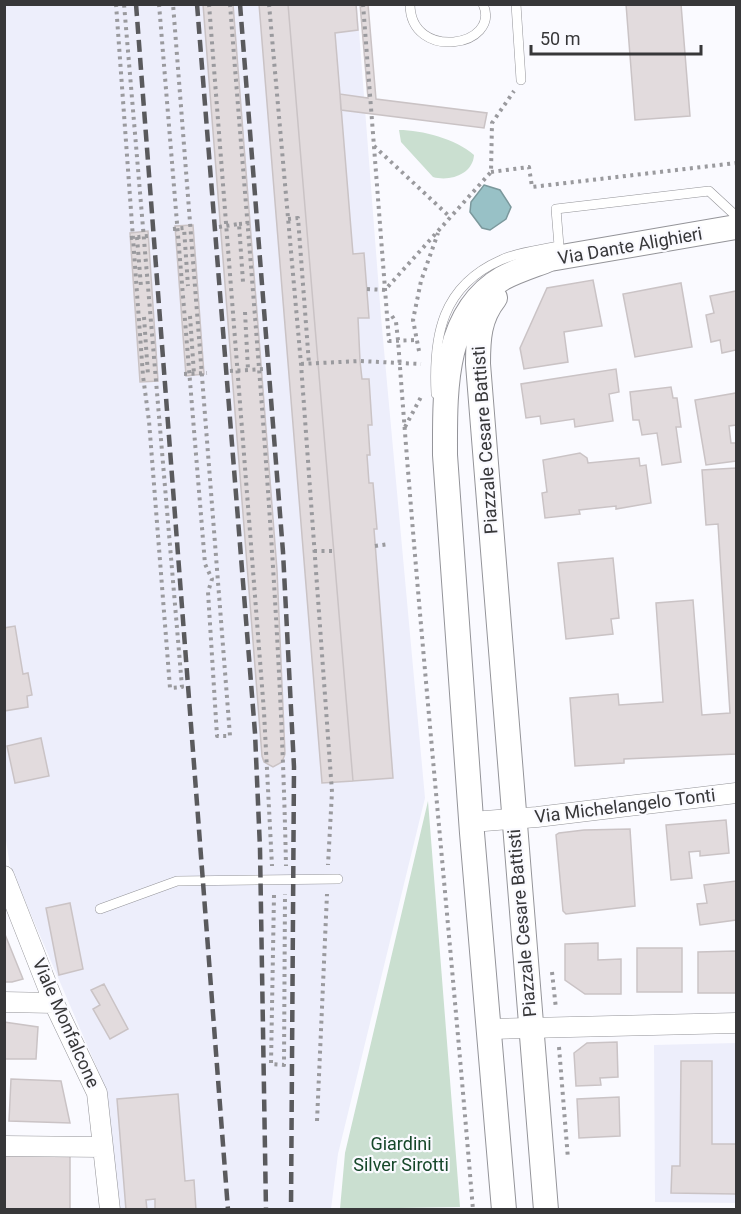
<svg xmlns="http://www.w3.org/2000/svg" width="741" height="1214" viewBox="0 0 741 1214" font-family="Roboto,sans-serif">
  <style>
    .built { fill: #edeefb }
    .green { fill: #cadfd0 }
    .water { fill: #98c1c6; stroke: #7b989c; stroke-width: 1.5 }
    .building { fill: #e2dbdd; stroke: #cac3c5; stroke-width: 1.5 }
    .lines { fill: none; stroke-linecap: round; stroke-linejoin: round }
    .service-casing { stroke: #949499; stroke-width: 10 }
    .minor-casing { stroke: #949499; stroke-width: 21 }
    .tertiary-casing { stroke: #949499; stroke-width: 26 }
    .path { stroke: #9a9a9e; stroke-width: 4; stroke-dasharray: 3 4.5; stroke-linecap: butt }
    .service { stroke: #fff; stroke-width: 9 }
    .minor { stroke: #fff; stroke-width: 20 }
    .tertiary { stroke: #fff; stroke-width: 24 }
    .rail { stroke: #5a5a5d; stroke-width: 4.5; stroke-dasharray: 12 6; stroke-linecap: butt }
    .labels { text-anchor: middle; stroke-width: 4.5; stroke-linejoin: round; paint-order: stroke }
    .street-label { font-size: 18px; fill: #373739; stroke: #fafaff }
    .park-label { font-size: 18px; fill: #154729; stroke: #fafaff }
  </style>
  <rect width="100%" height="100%" fill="#fafaff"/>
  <path class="built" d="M4,5H357L381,317L425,798L338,1154L331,1209H120L103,1082L10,866L4,828Z
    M736,1043V1203L655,1202L654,1045Z"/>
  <path class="green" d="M399,130C422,130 456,139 474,155C473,174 450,182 433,177L401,142Z
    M428,801L460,1207L340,1209L345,1153Z"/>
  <path class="water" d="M484,185L500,190L511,207L506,219L490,230L482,228L470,212L471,202Z"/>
  <path class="building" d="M203,4H233L277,570L285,754L282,762L273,767L264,762L262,756Z
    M259,4H288L353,781L322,783Z
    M288,4H356L358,30L335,33L353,254L364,253L369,318H358L360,361L362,379H369L372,425H368L370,455H367L369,483H373L377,529H374L393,778L353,781Z
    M360,4H368L376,99L487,113L484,128L341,110L340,94L368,98Z
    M626,4H681L690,116L635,120Z
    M193,225L204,374L186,376L175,226Z
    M148,231L158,381L140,382L130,233Z
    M593,280L602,326L564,332L568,362L524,369L520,348L547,288Z
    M681,283L692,347L635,357L623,294Z
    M736,291V350L722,353L720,340L711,342L706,315L714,313L710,296Z
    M616,369L619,392L609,394L613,421L575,427L574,419L541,424L540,416L526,418L521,384Z
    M671,387L673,398H677L681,427H676L681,462L662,465L657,433L642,435L639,420H633L630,392Z
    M736,393V425L729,426L731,443H736V461L706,465L695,400Z
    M580,453L587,458L588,463L639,458L640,466L646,465L651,503L616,509V506L579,510L580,514L545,518L542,493L547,492L543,460Z
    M736,468V754L624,759V763L575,766L570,698L618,694L619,705L663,702L656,603L693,600L702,715L730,713L718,524L706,525L702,470Z
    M613,558L619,618L611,619L613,634L566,639L558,563Z
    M15,626L23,674L28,673L32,695L27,696L28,707L4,711V628Z
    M41,738L49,776L15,783L7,746Z
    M726,820L729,853L700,856V851L689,852L692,878L671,880L666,825Z
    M630,829L635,906L566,914L563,911L556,835L559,833L584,830Z
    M736,881V920L700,925L697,904L707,903L704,885Z
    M70,903L83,969L59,975L46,908Z
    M4,932L23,979L12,982H4Z
    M598,943V960L621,959V994H585L565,980V944Z
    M637,948H682V992H637Z
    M736,951V993H698V952Z
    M104,984L128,1029L110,1039L93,1009L100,1005L91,990Z
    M4,1022L38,1027L36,1059H4Z
    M617,1042L618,1077L600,1078L601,1085L576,1086L574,1053L587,1043Z
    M681,1061H712V1144H736V1194L671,1193L672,1166H680Z
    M11,1079L61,1081L70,1123L9,1121Z
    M178,1094L185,1181L194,1180L196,1210H155V1199L146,1200L147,1210H126L117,1099Z
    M619,1097L620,1136L579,1138L577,1099Z
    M4,1152H70V1210H4Z"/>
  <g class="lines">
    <defs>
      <path id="service" d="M410,4C410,62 502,47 483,4
        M516,4L521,80
        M436,394C433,335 442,286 501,260C518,252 540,250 559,246L556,209L709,191L736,216
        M100,909L177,881L338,879"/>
      <path id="minor" d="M472,822L537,817L736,793
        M4,876L54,1003L97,1093L110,1210
        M4,1002L54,1003
        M489,1029L736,1023
        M4,1146L101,1147"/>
      <path id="tertiary" d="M495,298C479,318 478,339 478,364L546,1210
        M504,1210L472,833L445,455C445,394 442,313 503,278C518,270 535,265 550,259L736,227"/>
    </defs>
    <use href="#service" class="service-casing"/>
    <use href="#minor" class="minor-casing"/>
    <use href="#tertiary" class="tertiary-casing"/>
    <path class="path" d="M116,4L143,376L149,421L170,688L182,687L124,4
      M159,4L205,564L212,579L208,592L217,736H230L173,4
      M209,4L264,712L272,866
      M230,4C252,291 280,578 286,866
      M269,4L301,364L332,792L328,865
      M363,4L389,341L417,340
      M374,146L450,217
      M491,172L529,167L532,187L736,163
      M288,219L298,218L309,364
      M239,224L253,223
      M219,227L239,224L243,282
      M173,229L184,228L188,286
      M137,237L141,287
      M130,238L148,236
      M367,289L385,290L491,172L492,123L514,91
      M245,312L248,370
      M190,316L194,374
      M392,316L396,322L398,340C419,630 449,920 473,1210
      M144,317L148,375
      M419,351L413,320L421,281L438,233
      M301,364L360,361L421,364
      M230,371L265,369
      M184,374L207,373
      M405,427L421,397
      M375,546L389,544
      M314,551H334
      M274,895L271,1064L284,1065L285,894
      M552,972L556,1009
      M559,1047L568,1159
      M317,1121L327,894"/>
    <use href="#service" class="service"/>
    <use href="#minor" class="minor"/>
    <use href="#tertiary" class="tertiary"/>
    <path class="rail" d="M136,4L228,1210
      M197,4L255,733L260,849L266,1210
      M240,4L283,552L294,767L291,1210"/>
  </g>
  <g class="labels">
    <g class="street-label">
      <text transform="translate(630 246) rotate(-10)" y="6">Via Dante Alighieri</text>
      <text transform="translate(485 440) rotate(-94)" y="6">Piazzale Cesare Battisti</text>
      <text transform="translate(625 806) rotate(-7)" y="6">Via Michelangelo Tonti</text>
      <text transform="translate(522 923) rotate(-95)" y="6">Piazzale Cesare Battisti</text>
      <text transform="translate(66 1023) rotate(66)" y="6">Viale Monfalcone</text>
    </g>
    <g class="park-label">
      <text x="401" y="1150">Giardini<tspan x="401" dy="21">Silver Sirotti</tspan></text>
    </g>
  </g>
  <rect width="741" height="1214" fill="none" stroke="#373739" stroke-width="12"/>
  <path d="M531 45v9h170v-9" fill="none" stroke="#373739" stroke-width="3"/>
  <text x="540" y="45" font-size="18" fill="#373739" stroke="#fafaff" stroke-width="4.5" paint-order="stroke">50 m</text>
</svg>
